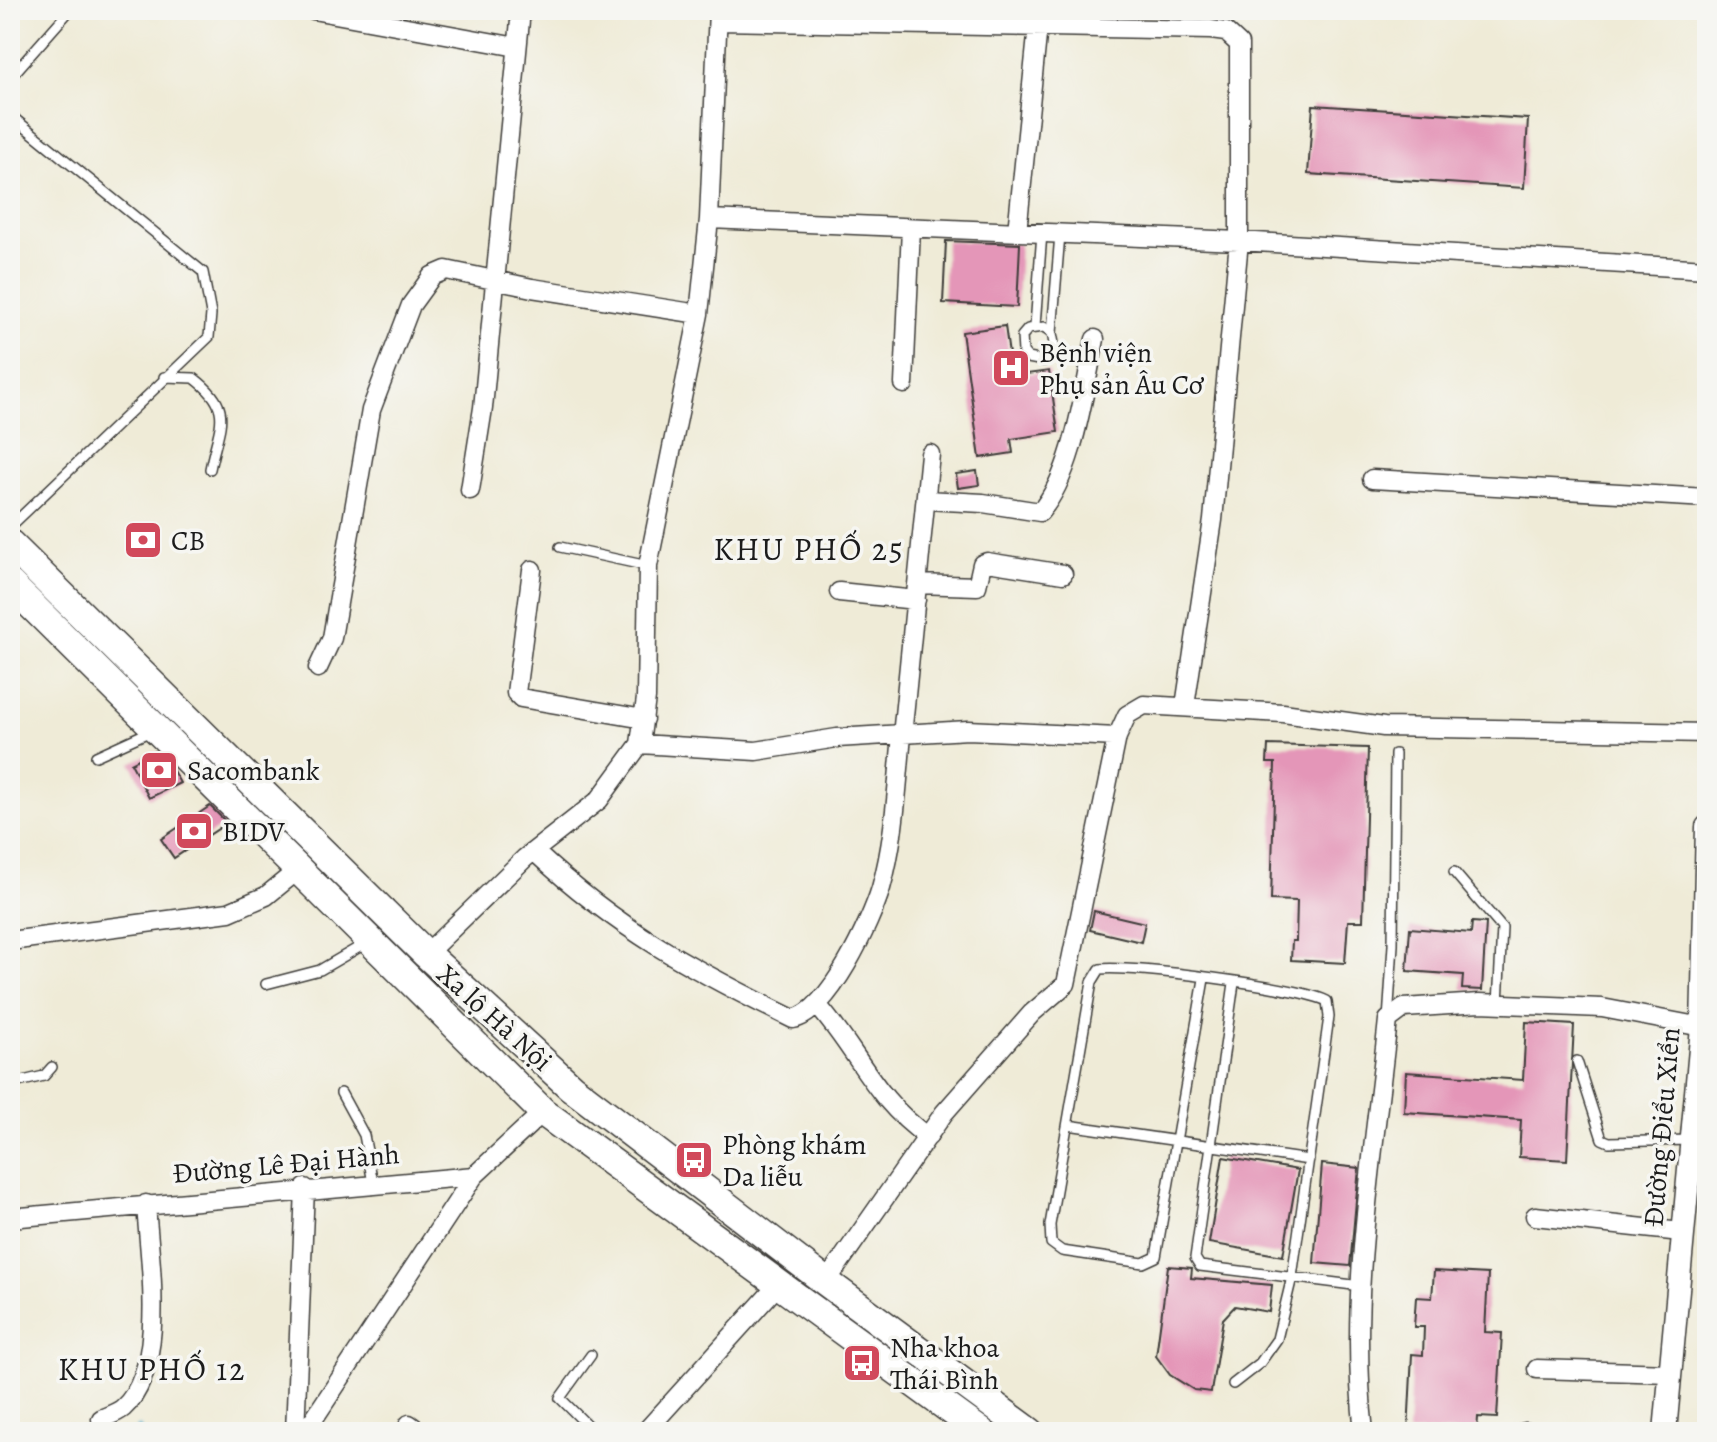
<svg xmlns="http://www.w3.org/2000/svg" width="1717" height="1442" viewBox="0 0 1717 1442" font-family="Alegreya,serif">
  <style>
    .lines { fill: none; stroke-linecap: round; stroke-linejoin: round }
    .stream { stroke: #4eaccc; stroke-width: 5 }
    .building { fill: #e496b8 }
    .service-casing { stroke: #3c3b38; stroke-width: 12 }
    .minor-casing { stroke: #3c3b38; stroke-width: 21 }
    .tertiary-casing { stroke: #3c3b38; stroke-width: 25 }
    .trunk-casing { stroke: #3c3b38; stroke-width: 31 }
    .service { stroke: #fff; stroke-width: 9 }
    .minor { stroke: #fff; stroke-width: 18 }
    .tertiary { stroke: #fff; stroke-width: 22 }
    .trunk { stroke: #fff; stroke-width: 28 }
    .labels { text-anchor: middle; stroke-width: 7; stroke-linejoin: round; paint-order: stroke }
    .poi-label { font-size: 28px; fill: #1c1c1c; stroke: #f6f6f2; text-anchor: start }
    .street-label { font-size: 28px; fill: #1c1c1c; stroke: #f6f6f2 }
    .quarter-label { font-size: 32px; letter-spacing: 2px; fill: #1c1c1c; stroke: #f6f6f2 }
  </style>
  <rect width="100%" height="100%" fill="#f6f6f2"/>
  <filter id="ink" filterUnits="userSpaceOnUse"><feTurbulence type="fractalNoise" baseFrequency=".0125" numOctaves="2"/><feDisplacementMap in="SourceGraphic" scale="16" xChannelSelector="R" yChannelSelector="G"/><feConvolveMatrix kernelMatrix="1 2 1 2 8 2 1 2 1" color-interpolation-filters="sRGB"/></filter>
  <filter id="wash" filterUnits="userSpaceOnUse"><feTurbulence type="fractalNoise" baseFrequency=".006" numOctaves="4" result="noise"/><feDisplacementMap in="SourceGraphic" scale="32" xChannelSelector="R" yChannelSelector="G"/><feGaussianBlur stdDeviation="1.8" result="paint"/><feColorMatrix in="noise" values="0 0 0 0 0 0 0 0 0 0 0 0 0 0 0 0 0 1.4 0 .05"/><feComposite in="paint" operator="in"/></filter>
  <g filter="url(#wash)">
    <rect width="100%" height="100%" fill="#efebd7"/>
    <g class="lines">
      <path class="stream" d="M139,1428V1432"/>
    </g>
    <g id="blocks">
      <path class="building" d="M1313,105L1528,119L1524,188L1308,174Z
        M946,241L1020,244L1017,307L943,303Z
        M1005,326L1012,376L1049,371L1058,432L1011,439L1013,453L980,458L962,332Z
        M977,471L979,485L958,488L956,474Z
        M1268,745L1368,748L1363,921H1348L1345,963L1291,960L1292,941H1296L1297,901L1271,900L1275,763H1267Z
        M154,751L172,769L180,783L149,798L131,763Z
        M210,806L227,823L174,858L161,839Z
        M1094,911L1145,923L1141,942L1090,930Z
        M1472,922L1486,923L1482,990L1462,989L1463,975L1407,971L1410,928L1471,933Z
        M1526,1022L1574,1025L1567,1160L1519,1157L1521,1120L1404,1112L1406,1072L1523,1080Z
        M1223,1157L1298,1170L1283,1256L1209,1243Z
        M1322,1164L1359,1168L1350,1266L1314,1263Z
        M1168,1266L1192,1268L1191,1278L1272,1285L1269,1312L1235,1306L1223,1319L1211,1392L1194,1390L1170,1375L1156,1356Z
        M1434,1271L1488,1274L1485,1332L1502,1333L1497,1418L1478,1417L1477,1432H1408L1412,1354L1423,1355L1424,1327H1414L1416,1297L1432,1298Z"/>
    </g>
  </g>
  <g filter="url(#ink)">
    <use href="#blocks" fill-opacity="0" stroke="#3c3b38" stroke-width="2"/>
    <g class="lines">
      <defs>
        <path id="service" d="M10,78L70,10
          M10,109L15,119L203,272L211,314L209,337L10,527
          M1035,326L1042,233
          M1052,333L1044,327L1028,329L1022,336L1023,352L1028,358L1044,361L1055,349L1052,333L1060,234
          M164,377L194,378C235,409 219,424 210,469
          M560,547L648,566
          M96,756L151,731
          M1454,872L1502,928L1498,1004
          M1204,979L1156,1257L1143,1263L1062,1251L1051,1243L1050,1225L1092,982L1100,969C1132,965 1300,987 1327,1001L1329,1017L1292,1277L1277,1339L1260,1363L1233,1384
          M1234,983L1195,1258L1200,1266L1361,1286
          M266,984L320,970L368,942
          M1388,1020L1393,945L1395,754
          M1577,1061L1602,1139L1609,1142L1690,1140
          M10,1084L44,1076L52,1067
          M341,1093L364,1135L373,1183
          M1068,1125L1309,1160
          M591,1355L560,1398L594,1432"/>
        <path id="minor" d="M313,10L517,47
          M718,21L1211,30L1226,32L1239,44V241L1213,520L1185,706
          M709,219L1239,241L1707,269
          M1017,232L1038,26
          M904,384L911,228
          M1372,479L1707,498
          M470,490L483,408L521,10
          M926,500L983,503L1040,512C1074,473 1084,390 1095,339
          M532,570L516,693L521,698L644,719
          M917,584L977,586L982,564L987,562L1063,574
          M839,592L916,600
          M318,668L332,638L371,410L411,305L432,276L446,270L532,288L699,314
          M640,744L756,751L837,738L968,730L1117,737L1127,715L1144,705L1283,713L1384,727L1707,733
          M535,852C617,929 693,970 793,1019C829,1013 871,921 881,888C896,835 897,780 903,726C912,635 921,545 930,454
          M10,941L229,912L266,896L298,870
          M426,954L525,858L599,800L640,744L646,698L648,566L699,314L709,219L718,10
          M818,1006C860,1054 874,1099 928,1137
          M1535,1216L1681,1232
          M10,1218L474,1176L543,1112
          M826,1282L944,1113L1032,1013L1066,984L1117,737
          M1537,1369L1670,1373
          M101,1419C107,1416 117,1413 123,1408C168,1367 149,1259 146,1204
          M409,1424L420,1432
          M295,1432L305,1188
          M305,1432L474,1176
          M645,1432L778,1285
          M1364,1432C1348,1296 1374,1155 1388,1020L1404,1008L1480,1003L1602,1008L1702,1027
          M1525,1432H1527"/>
        <path id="tertiary" d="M1665,1432L1702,1027L1707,827"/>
        <path id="trunk" d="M10,544L426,954L571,1087L826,1282L1030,1432
          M10,584L543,1112L981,1432"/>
      </defs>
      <use href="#service" class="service-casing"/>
      <use href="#minor" class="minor-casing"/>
      <use href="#tertiary" class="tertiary-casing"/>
      <use href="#trunk" class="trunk-casing"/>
      <use href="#service" class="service"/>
      <use href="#minor" class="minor"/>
      <use href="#tertiary" class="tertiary"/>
      <use href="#trunk" class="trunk"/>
    </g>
  </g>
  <defs>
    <symbol id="hospital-square" viewBox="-11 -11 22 22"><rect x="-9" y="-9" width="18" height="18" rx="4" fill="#d1495b" stroke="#f6f6f2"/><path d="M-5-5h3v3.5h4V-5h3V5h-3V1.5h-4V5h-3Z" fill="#fff"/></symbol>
    <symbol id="bank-square" viewBox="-11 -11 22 22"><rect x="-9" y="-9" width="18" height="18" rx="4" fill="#d1495b" stroke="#f6f6f2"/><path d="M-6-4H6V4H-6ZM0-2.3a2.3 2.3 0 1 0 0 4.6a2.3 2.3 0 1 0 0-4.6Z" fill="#fff"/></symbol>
    <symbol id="bus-square" viewBox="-11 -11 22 22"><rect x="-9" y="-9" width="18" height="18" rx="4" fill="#d1495b" stroke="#f6f6f2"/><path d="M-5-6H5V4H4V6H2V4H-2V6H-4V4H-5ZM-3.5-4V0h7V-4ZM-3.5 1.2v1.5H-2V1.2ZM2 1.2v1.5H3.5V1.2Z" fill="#fff"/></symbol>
  </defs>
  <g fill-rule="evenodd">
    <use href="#hospital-square" x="989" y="346" width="44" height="44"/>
    <use href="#bank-square" x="121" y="518" width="44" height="44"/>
    <use href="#bank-square" x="137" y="748" width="44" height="44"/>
    <use href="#bank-square" x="172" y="809" width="44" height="44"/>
    <use href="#bus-square" x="672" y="1138" width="44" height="44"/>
    <use href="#bus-square" x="840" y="1341" width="44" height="44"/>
  </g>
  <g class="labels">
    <g class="poi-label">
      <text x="1039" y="362">Bệnh viện<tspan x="1039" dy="32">Phụ sản Âu Cơ</tspan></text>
      <text x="171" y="550">CB</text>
      <text x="187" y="780">Sacombank</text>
      <text x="222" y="841">BIDV</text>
      <text x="722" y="1154">Phòng khám<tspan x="722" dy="32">Da liễu</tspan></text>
      <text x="890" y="1357">Nha khoa<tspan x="890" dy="32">Thái Bình</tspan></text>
    </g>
    <g class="street-label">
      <text transform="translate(495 1017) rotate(42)" y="10">Xa lộ Hà Nội</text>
      <text transform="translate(1661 1127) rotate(-85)" y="10">Đường Điểu Xiển</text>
      <text transform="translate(286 1163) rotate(-5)" y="10">Đường Lê Đại Hành</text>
    </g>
    <g class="quarter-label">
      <text x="809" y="560">KHU PHỐ 25</text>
      <text x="152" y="1380">KHU PHỐ 12</text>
    </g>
  </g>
  <rect width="1717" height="1442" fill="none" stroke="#f6f6f2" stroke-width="40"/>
</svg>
